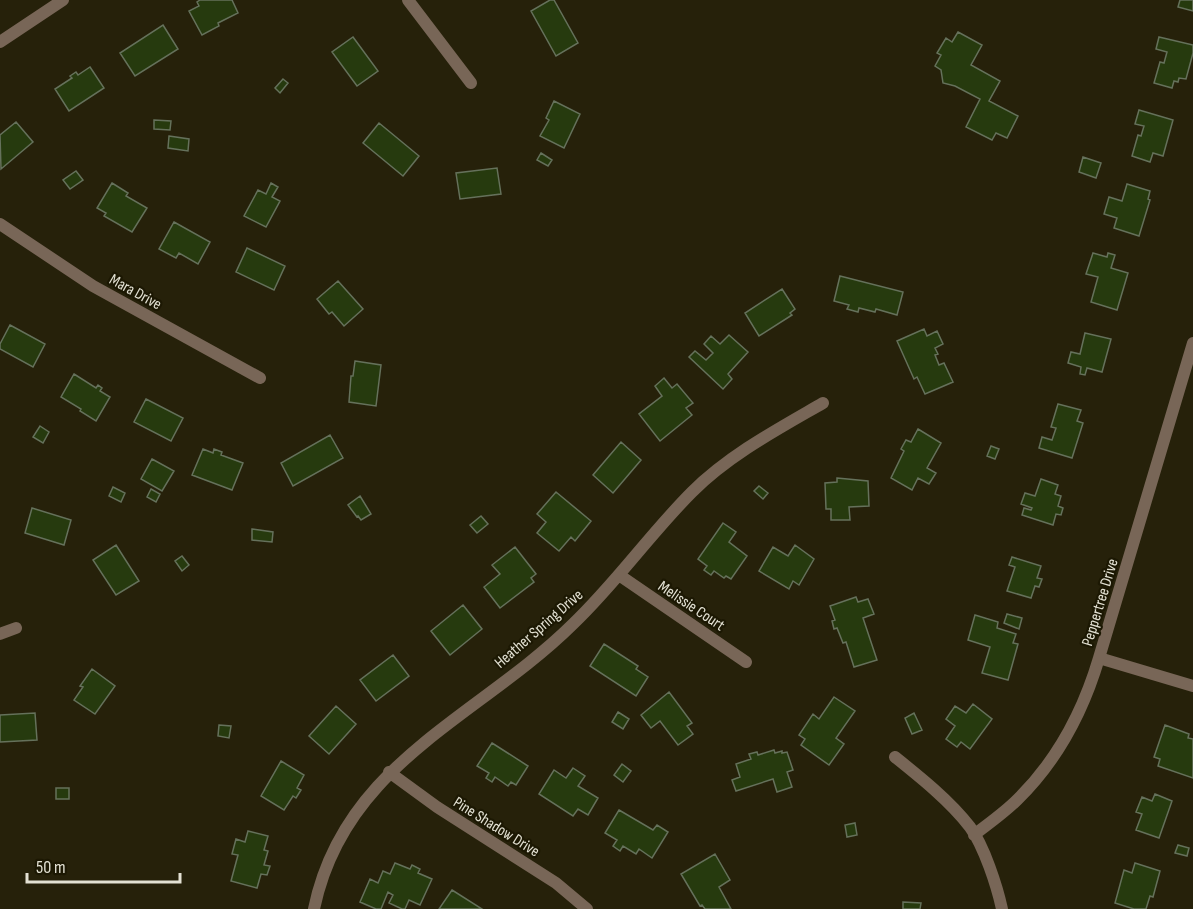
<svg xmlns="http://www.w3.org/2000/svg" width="1193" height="909" viewBox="0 0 1193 909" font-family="'Sofia Sans Condensed',sans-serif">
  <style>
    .building { fill: #263a0e; stroke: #65715b; stroke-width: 1.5 }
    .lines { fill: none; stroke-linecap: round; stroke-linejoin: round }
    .street { stroke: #786657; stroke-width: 12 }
    .labels { text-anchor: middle; stroke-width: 4.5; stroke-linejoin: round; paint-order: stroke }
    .street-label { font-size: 16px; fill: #e3e1d3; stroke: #1c1803 }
  </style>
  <rect width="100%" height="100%" fill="#26210a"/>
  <path class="building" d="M200,0H232L238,13L218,23L219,26L202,35L189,11L199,6L197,2Z
    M550,0H554L578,43L556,56L531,11Z
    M1180,0H1193V11L1178,7Z
    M163,25L178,49L135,76L120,53Z
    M958,32L982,45L971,65L1000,81L989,101L1018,116L1007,138L996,133L992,140L966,127L980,99L955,86L943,83L941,70L935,66L941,55L937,53L946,38L952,42Z
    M353,37L378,71L357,86L332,52Z
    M1159,37L1193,45V53L1186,79L1179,78L1178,82L1174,81L1172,88L1154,83L1160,62L1164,63L1167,52L1156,49Z
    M90,67L104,88L69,111L55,89L72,78L70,76L76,72L78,75Z
    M283,79L288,83L280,93L275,88Z
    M554,101L580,114L564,148L540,136L549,120L546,118Z
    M1139,110L1173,120L1163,156L1153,153L1150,162L1132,156L1138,135L1141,136L1144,126L1135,124Z
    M154,120L171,121L170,130L154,129Z
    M16,122L33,142L1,169L0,135Z
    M379,123L419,156L403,176L363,143Z
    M169,136L189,139L188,151L168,148Z
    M541,153L552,160L548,166L537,160Z
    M1083,157L1101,163L1096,178L1079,172Z
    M497,168L501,194L460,199L456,173Z
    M76,171L83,180L70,189L63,180Z
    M112,183L128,193L126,196L147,208L132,232L104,216L106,213L97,208Z
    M271,183L278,187L272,197L280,201L266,227L244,216L258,190L266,194Z
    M1127,184L1150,191L1148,199L1150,200L1139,236L1114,228L1117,218L1104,214L1109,197L1122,201Z
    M174,222L210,242L198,264L179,253L176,258L159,249Z
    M247,248L285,266L274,290L236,272Z
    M1093,253L1107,257L1108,253L1115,255L1111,268L1128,273L1117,310L1091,302L1098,277L1086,274Z
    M840,276L903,292L897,315L876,309L875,312L859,308L858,312L847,309L849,305L834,301Z
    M338,281L363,309L344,326L332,312L329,314L317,299Z
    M782,289L795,309L790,313L792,315L759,336L745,313Z
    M10,325L45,344L33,367L0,349V344Z
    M924,329L927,336L937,331L943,344L935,348L938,354L935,355L939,365L944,363L953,382L925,394L917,377L914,379L897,341Z
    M1085,333L1111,339L1102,372L1087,368L1085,375L1080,374L1081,367L1068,363L1071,352L1080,354Z
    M729,335L748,352L728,374L732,379L723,389L689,357L695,351L706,360L713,353L704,344L711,336L720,344Z
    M355,361L381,365L376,406L349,402L351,376H353Z
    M74,374L96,388L98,385L102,388L100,391L110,397L96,421L80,411L81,409L61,397Z
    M664,378L672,388L677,384L693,403L686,408L692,415L660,441L639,414L662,396L655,386Z
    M146,399L183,418L171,441L134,422Z
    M1058,404L1081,410L1077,421L1083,423L1072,458L1039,448L1042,437L1052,440L1056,428L1051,427Z
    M40,426L49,432L43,443L33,437Z
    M918,429L941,443L927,468L936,473L929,484L918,478L912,490L891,478L904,451L901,449L906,440L911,442Z
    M330,435L343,458L293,486L281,463Z
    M621,442L641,460L613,493L593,475Z
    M991,446L999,449L995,459L987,456Z
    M203,449L213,453L214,449L222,452L221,455L243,463L232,490L192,475Z
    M152,459L174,471L162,491L141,479Z
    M837,478L868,481L869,506L849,507L850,520H831V509H826L825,483L837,482Z
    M1041,479L1058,485L1055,494L1061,496L1058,506L1063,508L1061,515L1056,514L1053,525L1022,515L1024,508L1031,510L1032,508L1021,504L1025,493L1035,496Z
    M759,486L768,493L763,499L754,491Z
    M113,487L125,493L121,502L109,496Z
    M151,489L160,494L156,502L147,497Z
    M556,492L591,521L575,541L571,537L559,551L537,533L546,522L537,514Z
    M360,496L371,514L361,520L358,516L357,517L348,505Z
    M32,508L71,520L64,545L25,533Z
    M481,516L488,524L477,533L470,525Z
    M723,523L736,532L729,542L747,556L731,579L726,576L724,578L714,571L711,575L704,570L707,566L698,559Z
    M252,529L273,532L272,542L252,540Z
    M116,545L139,581L116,595L93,560Z
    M795,545L814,559L799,585L793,581L789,589L759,571L773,547L788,556Z
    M515,547L536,574L531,578L534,582L500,608L484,587L500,574L492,565Z
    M182,556L189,565L182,571L175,561Z
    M1012,557L1041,566L1037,578L1042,579L1039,587L1035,586L1031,598L1007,591L1015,567L1009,565Z
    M856,597L858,602L868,599L874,614L863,618L877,660L854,667L846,642L843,643L837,628L834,629L832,621L835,620L830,606Z
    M463,605L482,629L450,655L431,631Z
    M1007,614L1022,618L1019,629L1004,623Z
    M975,615L998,622L997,628L1016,634L1013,643L1018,644L1008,680L982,673L990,647L968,640Z
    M604,644L638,666L636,669L648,677L636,696L590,666Z
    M393,655L409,676L376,701L360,680Z
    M92,669L115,686L95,714L74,700L83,687L80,686Z
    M669,692L692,723L687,726L693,734L678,745L660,721L651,728L641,715Z
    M834,697L855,711L836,738L844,744L829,765L801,745L805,739L799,735L813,714L819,719Z
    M973,704L992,719L970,749L961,742L957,747L946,739L955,726L946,719L955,706L966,713Z
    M336,706L356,724L329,754L309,736Z
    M618,712L629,719L623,729L612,722Z
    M35,713L37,740L0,742V715Z
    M914,713L922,730L912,734L905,718Z
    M219,725L231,726L229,738L218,736Z
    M1165,725L1189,734L1188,738L1193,739V778L1158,766L1160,759L1154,757Z
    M492,743L528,766L516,785L511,782L508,786L495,777L492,782L486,778L489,773L477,766Z
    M774,750L775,753L782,751V753L787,752L793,770L787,772L792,787L777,792L773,779L736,791L732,780L740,777L736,764L751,759L749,754L757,752L758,755Z
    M281,761L304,775L297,788L301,790L296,798L293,796L284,810L261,796Z
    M622,764L631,771L623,782L614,775Z
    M573,768L585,776L578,786L598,798L588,815L578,809L573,816L539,794L554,770L566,778Z
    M56,788H69V799H56Z
    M1155,794L1172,801L1159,838L1136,830L1142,814L1136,812L1142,797L1152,801Z
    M619,810L653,830L657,825L668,832L652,858L639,849L636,854L623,846L620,851L613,846L617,840L605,833Z
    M855,823L857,835L847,837L845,825Z
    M248,831L268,836L264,850L268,851L264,865L270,866L267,875L261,874L257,888L231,881L238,855L232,854L236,839L245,842Z
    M1178,845L1189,848L1187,856L1175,853Z
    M715,854L730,880L719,887L731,909H705L702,905L700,906L681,874Z
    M395,863L410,869L412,865L420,869L418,873L432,879L420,905L409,900L405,909H402L389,903L393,895L388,892L381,909H376L360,902L370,879L378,883L383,871L390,874Z
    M1135,863L1160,871L1153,897L1150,896L1146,909H1134L1115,903L1124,870L1132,873Z
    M452,890L482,909H439Z
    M903,902L921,903L920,909H903Z"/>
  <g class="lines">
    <path class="street" d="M408,0L471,83
      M0,42L63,0
      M0,224L93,286L260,378
      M619,575L746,662
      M0,634L16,628
      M1099,658L1193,686
      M895,757C920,777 950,801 970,827C984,846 997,886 1002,909
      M389,772L437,807L556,883L587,909
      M974,835C988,824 1004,813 1017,800C1058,760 1083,712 1099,658L1193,343
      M314,909C344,763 479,717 573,624C616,583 650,534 692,492C729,455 778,429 823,403"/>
  </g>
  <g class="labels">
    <g class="street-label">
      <text transform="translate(136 291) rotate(29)" y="6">Mara Drive</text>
      <text transform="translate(1099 602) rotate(-73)" y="6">Peppertree Drive</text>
      <text transform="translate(692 605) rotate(34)" y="6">Melissie Court</text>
      <text transform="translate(538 628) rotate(-41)" y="6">Heather Spring Drive</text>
      <text transform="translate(497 826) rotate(32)" y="6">Pine Shadow Drive</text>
    </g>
  </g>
  <path d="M27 873v9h153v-9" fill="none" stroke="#e3e1d3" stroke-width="3"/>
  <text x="36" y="873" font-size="18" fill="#e3e1d3" stroke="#1c1803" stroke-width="4.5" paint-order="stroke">50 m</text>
</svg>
